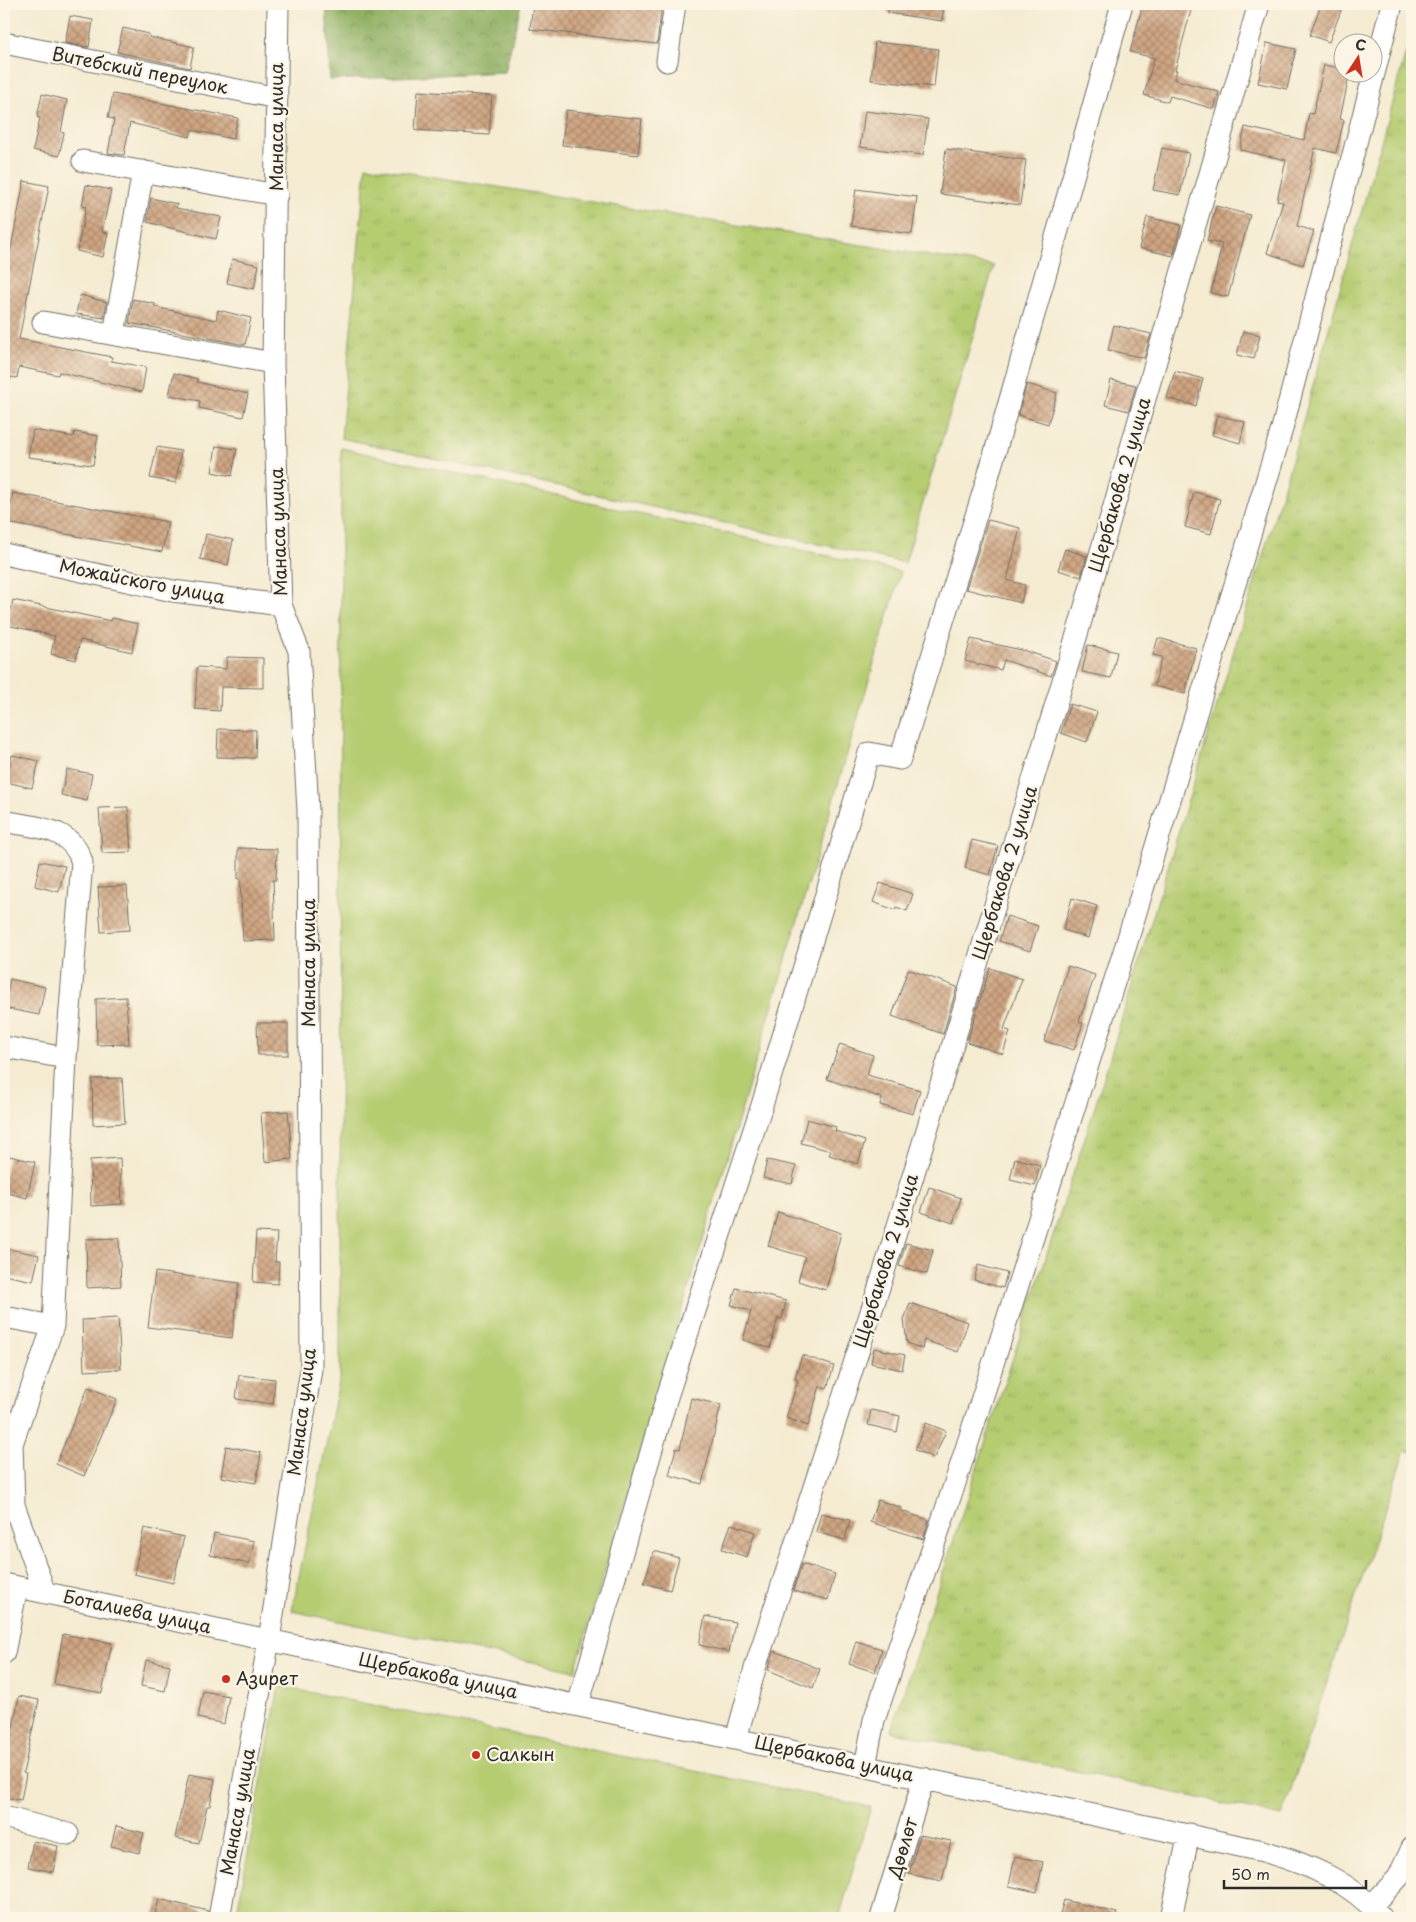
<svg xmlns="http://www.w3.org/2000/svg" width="1416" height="1922" viewBox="0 0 1416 1922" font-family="'Playpen Sans',sans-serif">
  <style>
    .grass { fill: url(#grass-tufts); stroke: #707c4e }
    .forest { fill: url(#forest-crowns); stroke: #5e6e47 }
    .green { fill: #b5cc71; stroke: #707c4e }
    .building { fill: url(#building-cross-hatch) }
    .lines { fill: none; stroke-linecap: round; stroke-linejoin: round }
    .minor-casing { stroke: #716e65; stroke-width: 23 }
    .minor { stroke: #fff; stroke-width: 21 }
    .poi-dot { fill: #c8321e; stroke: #fcf5e5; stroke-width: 2 }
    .labels { text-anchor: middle; stroke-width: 4.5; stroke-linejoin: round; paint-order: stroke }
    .street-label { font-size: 18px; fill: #2b2b2b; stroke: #fcf5e5 }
    .poi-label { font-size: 18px; fill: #2b2b2b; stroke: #fcf5e5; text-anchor: start }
  </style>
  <defs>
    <pattern id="grass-tufts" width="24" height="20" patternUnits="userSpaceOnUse" patternTransform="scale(1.25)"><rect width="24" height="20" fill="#b5cc71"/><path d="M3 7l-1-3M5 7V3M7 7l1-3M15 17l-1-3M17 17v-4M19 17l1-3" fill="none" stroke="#9caf62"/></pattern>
    <pattern id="forest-crowns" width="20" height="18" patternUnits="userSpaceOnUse" patternTransform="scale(1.25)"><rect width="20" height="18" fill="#90b063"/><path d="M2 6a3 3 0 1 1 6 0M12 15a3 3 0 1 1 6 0" fill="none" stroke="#768f52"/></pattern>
    <pattern id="building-cross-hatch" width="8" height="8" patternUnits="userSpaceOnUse" patternTransform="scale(1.25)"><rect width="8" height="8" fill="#cfa582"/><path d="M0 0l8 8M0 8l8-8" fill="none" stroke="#a8876b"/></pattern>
  </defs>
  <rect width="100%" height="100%" fill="#fcf5e5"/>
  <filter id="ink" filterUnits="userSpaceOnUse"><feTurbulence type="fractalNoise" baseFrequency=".02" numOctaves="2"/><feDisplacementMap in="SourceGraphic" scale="10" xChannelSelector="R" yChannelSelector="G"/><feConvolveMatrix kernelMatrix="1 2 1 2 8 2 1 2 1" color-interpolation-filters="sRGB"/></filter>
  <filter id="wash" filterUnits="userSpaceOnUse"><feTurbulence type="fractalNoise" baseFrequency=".0096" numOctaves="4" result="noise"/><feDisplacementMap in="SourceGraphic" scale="20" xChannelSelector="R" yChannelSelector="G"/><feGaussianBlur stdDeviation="1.12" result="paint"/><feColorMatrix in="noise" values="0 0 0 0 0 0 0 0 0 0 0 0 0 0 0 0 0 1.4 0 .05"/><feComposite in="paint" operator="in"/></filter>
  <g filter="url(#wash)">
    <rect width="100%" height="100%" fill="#f4ebd1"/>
    <path class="grass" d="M1412,31V1453L1405,1450L1282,1816L891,1731L1093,1113L1295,450Z
      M366,166L994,266L905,563L341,438Z"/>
    <path class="forest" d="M326,4H521L505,72L330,80Z"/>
    <path class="green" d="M341,448L901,572L575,1671L292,1611L340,1377Z
      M279,1686L871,1807L839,1918H236Z"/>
    <g id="blocks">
      <path class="building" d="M533,4H662L657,44L530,29Z
        M888,4H944L942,21L888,13Z
        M1143,4H1168L1191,10L1175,70H1177L1174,79L1219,92L1214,109L1170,96L1168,102L1144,95L1154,58L1130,52Z
        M1321,4L1342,8L1329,42L1310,35Z
        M70,16L93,20L89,47L65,43Z
        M123,28L149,34V37L194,47L190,68L117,52Z
        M875,42L938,49L934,87L871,80Z
        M1267,43L1296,49L1287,89L1258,83Z
        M1324,65L1344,69V72H1350L1340,119L1344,120L1336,153L1315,148L1297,226L1314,231L1303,265L1267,253L1283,202L1277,201L1286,160L1240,150L1245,127L1304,140L1309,113L1313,114Z
        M418,91L492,96L489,135L415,130Z
        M42,94L67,100L61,132L64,133L59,156L33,150L40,118L37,117Z
        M113,94L238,118L233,139L192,130L190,137L130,123L124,155L108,153L114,119L108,118Z
        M566,110L642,119L638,155L562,145Z
        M865,111L928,119L923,155L860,147Z
        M1162,148L1189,153L1180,195L1153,190Z
        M946,149L1026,160L1020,205L940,194Z
        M24,181L49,186L19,339L112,357L111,361L146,367L142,392L59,372L58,375L19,367L17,378L11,377L10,381L4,380V285Z
        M86,185L111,190L102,232L108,233L103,257L77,251L86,207L82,206Z
        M856,189L917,197L912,234L851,226Z
        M151,198L177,204L176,208L221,217L216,239L147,222Z
        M1216,206L1250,215L1228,297L1211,293L1222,244L1207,241Z
        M1147,217L1181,225L1173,256L1139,248Z
        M232,259L259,265L254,289L227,283Z
        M80,295L107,302L104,318L76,314Z
        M133,299L155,304V307L216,320L218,310L251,318L245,345L129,323Z
        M1114,325L1151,334L1144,358L1108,350Z
        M1243,331L1260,335L1254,359L1237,355Z
        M1175,371L1203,379L1196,406L1167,398Z
        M174,373L198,379L197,382L248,394L243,417L199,408L200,401L169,395Z
        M1111,380L1136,385L1129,411L1105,405Z
        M1027,384L1057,393L1048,424L1018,415Z
        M1217,415L1245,422L1240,443L1212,435Z
        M33,430L74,437L75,432L98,436L93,465L28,457Z
        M216,446L237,449L232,476L212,472Z
        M157,447L181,451L176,483L150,478Z
        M1194,492L1220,499L1211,534L1185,527Z
        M13,493L168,522L162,552L7,523Z
        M988,520L1020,528L1007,580L1025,585L1021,603L966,589Z
        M206,534L233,540L228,565L200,559Z
        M1065,549L1087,556L1081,577L1058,570Z
        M13,600L111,621L112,618L138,624L132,652L80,640L76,660L51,654L55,636L7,625Z
        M1158,638L1196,648L1185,694L1154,686L1162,657L1153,655Z
        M971,639L1026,651L1056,661L1051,676L1004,660L1001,670L965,661Z
        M1088,645L1117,652L1111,678L1082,672Z
        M227,657L263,658V688L221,687L220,711L195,709L197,667L226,669Z
        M1070,704L1097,712L1087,742L1061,733Z
        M218,729L256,730L255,758L217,757Z
        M12,755L39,761L32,788L6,782Z
        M67,769L92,774L87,801L61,795Z
        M128,807L131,852L102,853L99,808Z
        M972,840L998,846L990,875L965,868Z
        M238,848L277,849L276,880H273L275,940L243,941L240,879H238Z
        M40,861L65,866L59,892L35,886Z
        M880,883L913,894L907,911L896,907L895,910L873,902Z
        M127,886L130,930L101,932L98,887Z
        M1072,898L1097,906L1088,938L1063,930Z
        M1007,916L1038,926L1030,951L999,941Z
        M1068,966L1095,975L1079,1022L1083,1023L1074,1050L1044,1041Z
        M990,968L1022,979L1004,1029L1010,1031L1003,1054L967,1042Z
        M908,969L957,987L943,1034L892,1016Z
        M10,979L45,987L39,1015L4,1008Z
        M126,997L129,1044L97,1045L96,999Z
        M257,1023H288V1055H258Z
        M840,1044L873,1055L867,1075L920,1090L913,1114L880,1105L882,1098L827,1079Z
        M122,1078L125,1123L93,1125L92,1079Z
        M288,1111L292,1159L265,1162L261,1113Z
        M807,1119L836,1127L835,1131L865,1141L858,1164L829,1155L831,1151L801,1143Z
        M9,1156L35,1162L27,1198L4,1192V1178Z
        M120,1158L122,1204L91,1206L90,1160Z
        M1015,1158L1040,1165L1035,1186L1010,1180Z
        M767,1160L796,1166L792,1184L763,1178Z
        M929,1187L961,1198L953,1223L921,1212Z
        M778,1212L841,1233L826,1290L798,1281L805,1257L768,1246Z
        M256,1232L277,1233L275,1262H279L278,1284L253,1282Z
        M119,1238L121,1286L87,1288L86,1239Z
        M906,1243L933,1250L927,1274L899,1266Z
        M9,1249L39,1255L33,1281L4,1275Z
        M978,1265L1007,1273L1003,1288L974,1280Z
        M155,1272L239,1283L232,1338L148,1327Z
        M736,1288L786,1301L782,1319L778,1318L770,1348L743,1340L751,1311L731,1305Z
        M910,1303L968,1322L958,1352L924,1340L922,1349L907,1343L904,1320Z
        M118,1318L121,1369L84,1371L82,1320Z
        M874,1348L905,1355L902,1370L871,1363Z
        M802,1355L834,1366L827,1388L820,1386L808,1426L786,1418L798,1380L795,1378Z
        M239,1375L275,1379L273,1404L236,1399Z
        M88,1387L117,1399L84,1476L56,1464Z
        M691,1398L721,1405L702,1484L669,1475L676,1448L680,1449Z
        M871,1410L900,1416L897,1432L868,1425Z
        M926,1423L946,1431L934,1458L915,1450Z
        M226,1446L261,1453L256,1483L221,1477Z
        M878,1500L902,1508L901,1511L929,1520L923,1539L870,1522Z
        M821,1513L850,1520L845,1540L816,1532Z
        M731,1524L755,1532L747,1557L722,1549Z
        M144,1528L184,1537L173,1583L134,1574Z
        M214,1533L254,1541L249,1564L210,1555Z
        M654,1551L679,1558L670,1590L644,1583Z
        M802,1564L835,1574L828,1600L793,1591Z
        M705,1616L735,1622L729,1652L699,1645Z
        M63,1634L112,1643L102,1693L54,1684Z
        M856,1641L882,1649L875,1672L849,1664Z
        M774,1651L820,1669L813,1688L768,1670Z
        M146,1660L170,1665L165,1691L141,1686Z
        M203,1691L229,1696L224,1724L198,1718Z
        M19,1696L39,1700L23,1773L26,1774L21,1800L4,1797V1750L6,1741L10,1742Z
        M189,1774L215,1779L210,1806H207L199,1843L175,1838Z
        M116,1826L144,1833L139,1853L111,1846Z
        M920,1835L951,1841L942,1881L909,1874Z
        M33,1841L58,1846L53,1872L28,1867Z
        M1015,1856L1043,1862L1037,1892L1009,1886Z
        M159,1899L208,1911L207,1918H154Z
        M1064,1900L1117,1913L1116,1918H1059Z"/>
    </g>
  </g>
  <g filter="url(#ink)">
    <use href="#blocks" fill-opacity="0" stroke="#716e65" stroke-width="1"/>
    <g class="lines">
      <defs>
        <path id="minor" d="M4,43L277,98
          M667,61L675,4
          M83,161L277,195
          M43,322L273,363
          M114,334L143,171
          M4,554L173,591L281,605
          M4,821C36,828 71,826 82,862L66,1058L53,1326L4,1317
          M4,1047L66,1058
          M4,1584L1263,1851C1308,1864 1352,1882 1382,1918
          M45,1593L14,1505L12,1444L53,1326
          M4,1653L17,1587
          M578,1705L666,1400L763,1102L869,753L900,759L988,477L1122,4
          M736,1739L756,1665L883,1275L1078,631L1259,4
          M865,1766L874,1720L957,1477L1126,945L1282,429L1392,4
          M4,1817L68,1834
          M1372,1905L1398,1878L1412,1848
          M219,1918L269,1640L311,1369L308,811L299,651L281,605L273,363L278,4
          M881,1918L924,1778
          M1171,1918L1189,1834"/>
      </defs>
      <use href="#minor" class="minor-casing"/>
      <use href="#minor" class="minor"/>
    </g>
  </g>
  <g class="poi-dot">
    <circle cx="226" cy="1679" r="5"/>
    <circle cx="476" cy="1755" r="5"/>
  </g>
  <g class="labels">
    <g class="street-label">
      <text transform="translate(140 71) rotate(11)" y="6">Витебский переулок</text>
      <text transform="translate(277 127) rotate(-90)" y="6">Манаса улица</text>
      <text transform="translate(1120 485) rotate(-74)" y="6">Щербакова 2 улица</text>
      <text transform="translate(279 532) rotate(-92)" y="6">Манаса улица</text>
      <text transform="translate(142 582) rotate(11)" y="6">Можайского улица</text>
      <text transform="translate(1005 873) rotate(-73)" y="6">Щербакова 2 улица</text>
      <text transform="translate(309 963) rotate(-90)" y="6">Манаса улица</text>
      <text transform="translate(886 1261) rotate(-73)" y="6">Щербакова 2 улица</text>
      <text transform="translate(302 1412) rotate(-83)" y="6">Манаса улица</text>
      <text transform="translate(137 1612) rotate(12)" y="6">Боталиева улица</text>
      <text transform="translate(438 1676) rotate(12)" y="6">Щербакова улица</text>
      <text transform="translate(834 1759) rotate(12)" y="6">Щербакова улица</text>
      <text transform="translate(238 1812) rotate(-80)" y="6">Манаса улица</text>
      <text transform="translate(903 1848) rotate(-73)" y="6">Дөөлөт</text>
    </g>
    <g class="poi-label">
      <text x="236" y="1685">Азирет</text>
      <text x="486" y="1761">Салкын</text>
    </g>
  </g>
  <rect width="1416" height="1922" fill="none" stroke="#fcf5e5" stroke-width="20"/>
  <g transform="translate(1358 58) rotate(12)"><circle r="24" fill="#fcf5e5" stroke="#a8a49b"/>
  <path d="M0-4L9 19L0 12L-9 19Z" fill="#c8321e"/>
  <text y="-8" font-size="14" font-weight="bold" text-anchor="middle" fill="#2b2b2b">С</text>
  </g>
  <path d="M1224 1880v8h142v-8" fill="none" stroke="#2b2b2b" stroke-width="2.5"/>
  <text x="1231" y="1880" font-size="15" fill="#2b2b2b" stroke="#fcf5e5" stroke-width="4" paint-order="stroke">50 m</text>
</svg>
